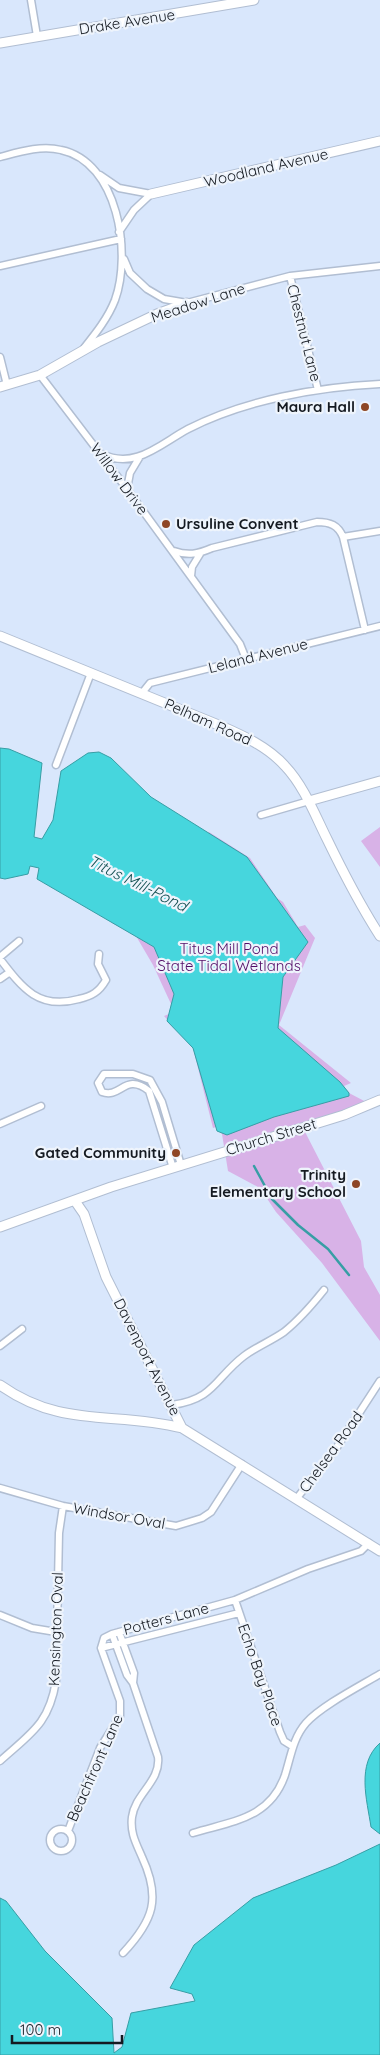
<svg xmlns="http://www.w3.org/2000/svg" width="380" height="2055" viewBox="0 0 380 2055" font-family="Quicksand,sans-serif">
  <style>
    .green { fill: #d8b2e7 }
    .water { fill: #46d6dd; stroke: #379ea5 }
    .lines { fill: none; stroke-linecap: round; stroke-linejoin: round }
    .stream { stroke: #379ea5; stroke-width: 2.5 }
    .street-casing { stroke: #b1bed2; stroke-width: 9 }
    .secondary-casing { stroke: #b1bed2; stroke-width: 11 }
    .street { stroke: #fff; stroke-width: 6 }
    .secondary { stroke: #fff; stroke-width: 9 }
    .poi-dot { fill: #8e4625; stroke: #eef4fc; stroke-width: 2 }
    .labels { text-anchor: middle; stroke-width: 4.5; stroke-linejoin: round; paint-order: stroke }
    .street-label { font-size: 15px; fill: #151a21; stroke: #eef4fc }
    .poi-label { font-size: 15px; font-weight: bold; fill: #151a21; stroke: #eef4fc; text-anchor: end }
    .park-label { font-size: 15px; fill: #520c67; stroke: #eef4fc }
    .water-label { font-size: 16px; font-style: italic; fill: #155154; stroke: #eef4fc }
  </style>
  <rect width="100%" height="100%" fill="#d9e7fc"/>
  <path class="green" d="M380,827V867L361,841Z
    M209,832L250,858L277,898L283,902L298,927L305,925L315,938L279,1025L351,1083L344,1086L349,1093L370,1104L303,1128L361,1241L364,1267L380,1295V1341L322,1263L276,1212L260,1188L228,1171L222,1134L216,1127L213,1128L193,1048L164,1016L169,1014L171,1004L153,965L136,936L112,923Z"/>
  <path class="water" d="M0,748L9,749L42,763L34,837L42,839L53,820L61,771L88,753L99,752L111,758L151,797L247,857L308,942L283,977L278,1028L340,1082L349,1093V1096L274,1117L227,1135L217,1131L193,1048L167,1021L174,994L154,947L37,879L39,868L30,866L28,874L5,879L0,878Z
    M380,1743V1834L371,1827C367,1800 356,1764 380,1743Z
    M380,1844V2055H0V1898L6,1901L45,1951L112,2018L114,2053L122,2047L131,2013L195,2001L192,1994L170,1988L194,1945L253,1898L336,1865Z"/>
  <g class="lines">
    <path class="stream" d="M254,1166L272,1199L298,1225L328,1249L349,1275"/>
    <defs>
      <path id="street" d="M31,0L37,36
        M0,157C19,152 41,145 61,150C118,162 132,253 115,300C108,318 96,333 84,348
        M100,175L119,188L151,194
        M119,232L134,210L151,194
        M124,259L130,273L147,289L164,299L187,303L290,276L380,266
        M0,266L121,239
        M290,276L318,390
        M0,357L7,385
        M40,375L127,489L240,644L246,659
        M102,454C135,470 160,444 188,429C245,400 317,387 380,384
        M127,489L130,473L139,458
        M343,537L380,531
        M174,551C188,556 198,554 212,548L317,522C330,522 338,525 343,537L365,630
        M191,576L192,567L200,554
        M142,693L150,683L380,626
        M56,765L91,673
        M261,815L309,801
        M0,957L19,941
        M0,959C23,989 39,1010 79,999C92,996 99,992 106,980L98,964L99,954
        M0,979L10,972
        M0,1124L41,1106
        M173,1168L149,1091C125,1072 121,1099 102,1092L98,1083L104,1074H133L150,1080L162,1102L181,1165
        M0,1346L22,1329
        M172,1405C215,1399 215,1378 244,1356C256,1347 271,1341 284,1332C299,1320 312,1305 324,1290
        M0,1488L63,1506L176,1526L202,1518L211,1512L242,1464
        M297,1498L337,1447L380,1381
        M235,1600L280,1732L284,1741L292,1746
        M0,1615L32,1628L56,1632
        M119,1632L134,1673L133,1683
        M112,1634L127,1675L133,1683L158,1757C161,1781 135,1794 132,1817C130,1833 136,1843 142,1857C161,1898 154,1920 123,1953
        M101,1648L104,1638L112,1634L235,1600L308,1569L361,1551L369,1543
        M101,1648L239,1613
        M0,1761C31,1733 49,1724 56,1681L59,1533L63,1506
        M50 1840a11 11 0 1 1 22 0a11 11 0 1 1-22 0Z
        M68,1831L100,1748L120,1716V1701L101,1648
        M193,1833C232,1821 270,1819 285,1775C291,1756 293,1738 306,1723C321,1706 360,1686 380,1674"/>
      <path id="secondary" d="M0,43L254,0
        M151,194L380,141
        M0,387L40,375L98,342L157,314L187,303
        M0,636L221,726C244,736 268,747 285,766C304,786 315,815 327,839C343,872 360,905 380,936
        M309,801L380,781
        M75,1201L84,1214L106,1277L182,1428
        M0,1227L111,1187L344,1115L380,1100
        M0,1385C62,1429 114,1411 182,1428L380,1551"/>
    </defs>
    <use href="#street" class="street-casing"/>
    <use href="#secondary" class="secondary-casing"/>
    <use href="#street" class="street"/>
    <use href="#secondary" class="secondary"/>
  </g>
  <g class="poi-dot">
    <circle cx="365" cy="407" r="5"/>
    <circle cx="166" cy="524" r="5"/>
    <circle cx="176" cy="1153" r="5"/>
    <circle cx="356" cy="1184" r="5"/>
  </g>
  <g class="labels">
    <g class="street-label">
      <text transform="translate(127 22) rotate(-9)" y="5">Drake Avenue</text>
      <text transform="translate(266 168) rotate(-13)" y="5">Woodland Avenue</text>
      <text transform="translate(198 303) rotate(-18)" y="5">Meadow Lane</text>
      <text transform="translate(304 333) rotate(76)" y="5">Chestnut Lane</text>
      <text transform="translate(119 479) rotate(53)" y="5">Willow Drive</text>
      <text transform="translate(258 656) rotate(-14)" y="5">Leland Avenue</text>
      <text transform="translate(208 722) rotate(24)" y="5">Pelham Road</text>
      <text transform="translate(271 1137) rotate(-17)" y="5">Church Street</text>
      <text transform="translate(147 1357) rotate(63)" y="5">Davenport Avenue</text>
      <text transform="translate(331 1452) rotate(-54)" y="5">Chelsea Road</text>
      <text transform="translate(119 1516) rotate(10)" y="5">Windsor Oval</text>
      <text transform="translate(166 1619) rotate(-15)" y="5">Potters Lane</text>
      <text transform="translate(56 1629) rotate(-88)" y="5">Kensington Oval</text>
      <text transform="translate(260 1675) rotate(71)" y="5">Echo Bay Place</text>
      <text transform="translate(95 1768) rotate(-66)" y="5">Beachfront Lane</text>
    </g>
    <g class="poi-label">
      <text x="355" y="412">Maura Hall</text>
      <text x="176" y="529" text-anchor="start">Ursuline Convent</text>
      <text x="166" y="1158">Gated Community</text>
      <text x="346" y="1180">Trinity<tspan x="346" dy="17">Elementary School</tspan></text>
    </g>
    <g class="park-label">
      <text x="229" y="954">Titus Mill Pond<tspan x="229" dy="17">State Tidal Wetlands</tspan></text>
    </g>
    <g class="water-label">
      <text transform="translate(138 883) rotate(26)" y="6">Titus Mill-Pond</text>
    </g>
  </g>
  <path d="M12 2035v8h110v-8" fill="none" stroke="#151a21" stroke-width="2.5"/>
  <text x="20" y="2035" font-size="15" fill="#151a21" stroke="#eef4fc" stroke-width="4" paint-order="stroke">100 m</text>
</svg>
